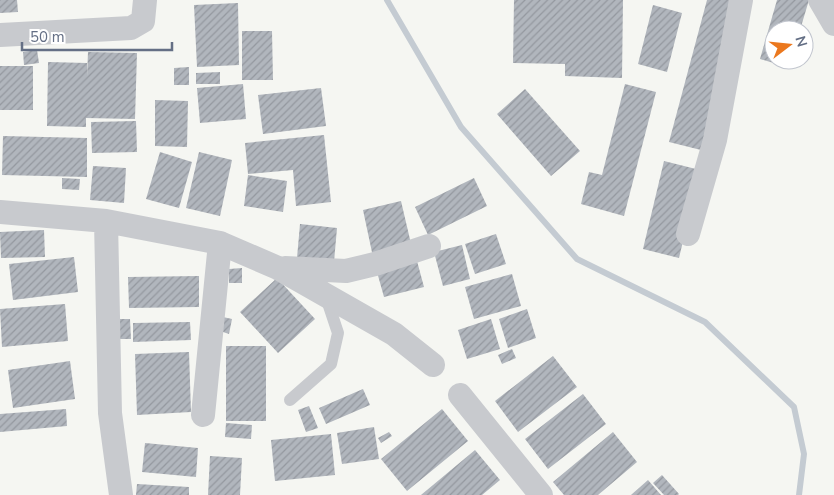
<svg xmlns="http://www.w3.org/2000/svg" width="834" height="495" viewBox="0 0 834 495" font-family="'Nunito Sans',sans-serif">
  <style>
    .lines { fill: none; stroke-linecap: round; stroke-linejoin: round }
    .stream { stroke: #c4cbd2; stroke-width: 6 }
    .building { fill: url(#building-hatch) }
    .service { stroke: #c8cace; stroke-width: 12 }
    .minor { stroke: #c8cace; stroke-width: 24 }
  </style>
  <defs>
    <pattern id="building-hatch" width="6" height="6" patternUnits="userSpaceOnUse" patternTransform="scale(1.25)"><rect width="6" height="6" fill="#b1b6bd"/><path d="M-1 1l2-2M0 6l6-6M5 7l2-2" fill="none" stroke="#94989f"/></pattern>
  </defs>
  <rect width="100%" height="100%" fill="#f5f6f2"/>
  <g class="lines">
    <path class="stream" d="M387,0L461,127L577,259L705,322L794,407L804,454L799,495"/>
  </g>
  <path class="building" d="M0,0H17L18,12L0,13Z
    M514,0H623L622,78L565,76V64L513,63Z
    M707,0H734L701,150L669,142Z
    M777,0H809L800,30H774V60H792L790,68L760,59Z
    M238,3L239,65L197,67L194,5Z
    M653,5L682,13L667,72L638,64Z
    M242,31H272L273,80H242Z
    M37,50L39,63L24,65L23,52Z
    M88,52L137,53L135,119L86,118V127L47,126L48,62L87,63V76Z
    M0,66H33V110H0Z
    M189,67V85H174V68Z
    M220,72V84H196V73Z
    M243,84L246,119L200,123L197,88Z
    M625,84L656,92L624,216L581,204L589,172L602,175Z
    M321,88L326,126L263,134L258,95Z
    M525,89L580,151L551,176L497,114Z
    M155,100L188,101L187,147L155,146Z
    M136,121L137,152L92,153L91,122Z
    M324,135L331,202L296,206L293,170L248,174L245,143Z
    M3,136L87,138V177L2,175Z
    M160,152L192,162L179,208L146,199Z
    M199,152L232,160L220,216L186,208Z
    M664,161L700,170L679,258L643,249Z
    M93,166L126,168L124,203L90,200Z
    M248,175L287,181L283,212L244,206Z
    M62,178L80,179L79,190L62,189Z
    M474,178L487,206L428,235L415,207Z
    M401,201L412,248L373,257L363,210Z
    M300,224L337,228L334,262L297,258Z
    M44,230L45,257L1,258L0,232Z
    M496,234L506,264L475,274L465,244Z
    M462,245L470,279L443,286L434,252Z
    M74,257L78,292L13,300L9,264Z
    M417,261L424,287L384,297L377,272Z
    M242,268V283H229V269Z
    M512,274L521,306L474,319L465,287Z
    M199,276V307L129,308L128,277Z
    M277,278L315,319L278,353L240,312Z
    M65,304L68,341L2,347L0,309Z
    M527,309L536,338L508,348L499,319Z
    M223,317L232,319L229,334L220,331Z
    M118,319H130L131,339H118Z
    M491,319L500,349L467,359L458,330Z
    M190,322L191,340L133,342V323Z
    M226,346H266V421H226Z
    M512,349L516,358L502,364L498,355Z
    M189,352L191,412L137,415L135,354Z
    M553,356L577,387L518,432L495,401Z
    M70,361L75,399L13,408L8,370Z
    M363,389L370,405L326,424L319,408Z
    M583,394L606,424L548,469L525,439Z
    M309,406L318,428L306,432L298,410Z
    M66,409L67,426L0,432V414Z
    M442,409L468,441L407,491L381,459Z
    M226,423L252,425L251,439L225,437Z
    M374,427L379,459L342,464L337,433Z
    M389,432L392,436L381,443L378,438Z
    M613,432L637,462L598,495H564L553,482Z
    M331,434L335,475L275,481L271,440Z
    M145,443L198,448L196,477L142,472Z
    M475,450L500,480L482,495H421Z
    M210,456L242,458L240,495H208Z
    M662,475L679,494L678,495H664L653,483Z
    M648,480L661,495H631Z
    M137,484L189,487V495H136Z"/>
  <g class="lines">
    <path class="service" d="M290,400L331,364L338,333L326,297"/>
    <path class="minor" d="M820,0L834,24
      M0,35L131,28L143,21L145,0
      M0,212L106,221L220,243L278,268L394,334L433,365
      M106,221L110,413L121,495
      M688,234L715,140L741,0
      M285,268L346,271L375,264L429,246
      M460,395L541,495
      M203,415L220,243"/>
  </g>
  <g transform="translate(789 45) rotate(74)"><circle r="24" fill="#ffffff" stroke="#c1c5ce"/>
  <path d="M0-4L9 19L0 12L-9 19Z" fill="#eb781e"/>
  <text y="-8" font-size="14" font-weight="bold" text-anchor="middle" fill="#646f85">N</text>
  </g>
  <path d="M22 42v8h150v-8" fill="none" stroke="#646f85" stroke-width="2.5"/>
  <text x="30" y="42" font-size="15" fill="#646f85" stroke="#ffffff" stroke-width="4" paint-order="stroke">50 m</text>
</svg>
